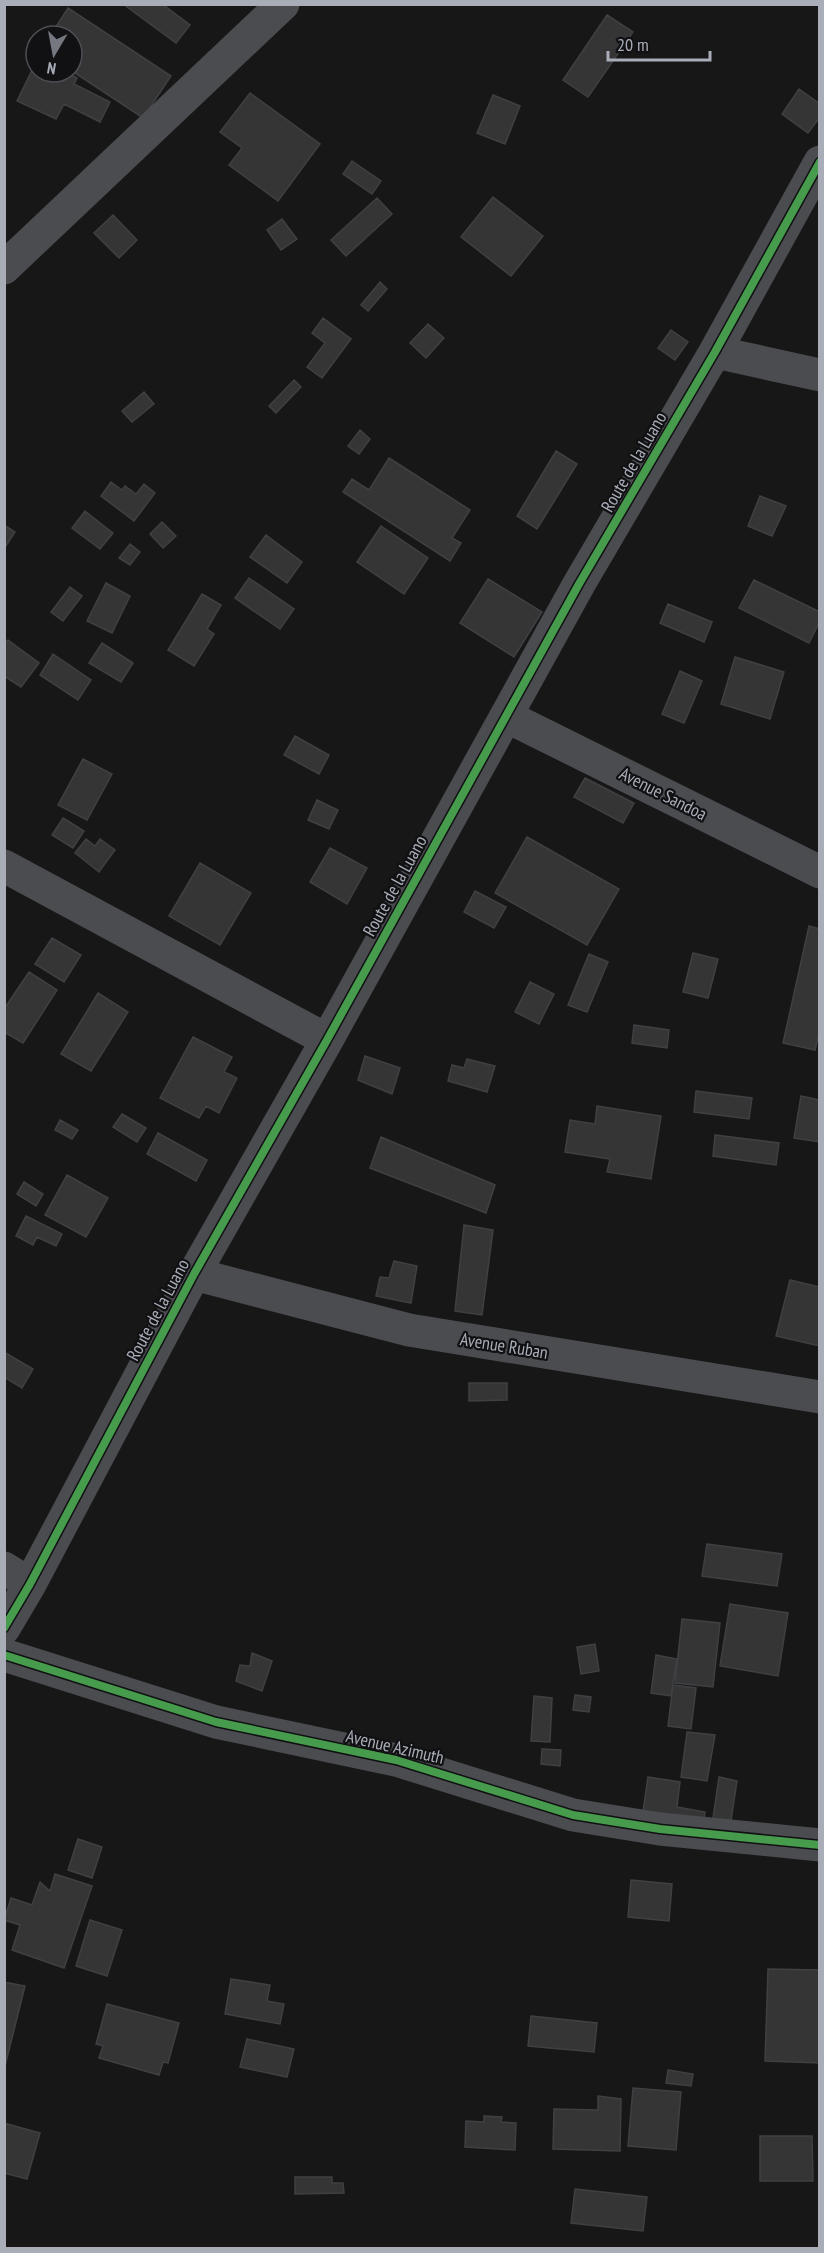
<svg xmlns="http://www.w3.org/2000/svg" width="824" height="2253" viewBox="0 0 824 2253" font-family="'PT Sans Narrow',sans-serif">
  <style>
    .building { fill: #353536; stroke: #3f4043; stroke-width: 1.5 }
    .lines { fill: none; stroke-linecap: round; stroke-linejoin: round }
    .minor { stroke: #4b4c50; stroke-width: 33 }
    .cycleway-casing { stroke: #111113; stroke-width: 11 }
    .cycleway { stroke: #469c4c; stroke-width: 8 }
    .labels { text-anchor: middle; stroke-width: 4.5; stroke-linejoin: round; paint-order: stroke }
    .street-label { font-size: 18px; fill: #a8adb8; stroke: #111113 }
  </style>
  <rect width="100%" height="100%" fill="#171717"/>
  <path class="building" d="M123,4H162L190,25L176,43Z
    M68,8L171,76L143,118L72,71V36H50Z
    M607,15L633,32L588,97L563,80Z
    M36,62V72H66L77,78L74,84L110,102L100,122L64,104L56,119L17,101Z
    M799,89L820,104V117L808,133L782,114Z
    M250,93L320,144L278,201L229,165L242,148L220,132Z
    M493,95L520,106L505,144L477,133Z
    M352,161L381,181L372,194L343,174Z
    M493,197L543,236L511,276L461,237Z
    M377,198L392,214L346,256L331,240Z
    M113,215L137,240L119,258L94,233Z
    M282,219L297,239L281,250L267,230Z
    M380,282L387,289L368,311L361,305Z
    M323,318L351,339L322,378L307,367L325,343L312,333Z
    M428,324L444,338L426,358L410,343Z
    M671,330L688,342L675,360L658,348Z
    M294,380L301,387L276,413L269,406Z
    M144,392L154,404L132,422L122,411Z
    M360,430L370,439L359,454L348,446Z
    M556,451L577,464L537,529L517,516Z
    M389,458L470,510L452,538L461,543L450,561L343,492L352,479L369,490Z
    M111,482L122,490L125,486L136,494L144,484L155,493L134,521L101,496Z
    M760,496L786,506L772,536L748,526Z
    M85,511L113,533L100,549L72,528Z
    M162,522L176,536L163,548L150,534Z
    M4,525L15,532L4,549Z
    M381,526L428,558L404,594L357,562Z
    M266,535L302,562L287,583L250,557Z
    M130,544L140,552L130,565L119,558Z
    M249,578L294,609L280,629L235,598Z
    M488,579L542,612L514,657L460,623Z
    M754,580L820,612V621L809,643L739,608Z
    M106,583L130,596L112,633L87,621Z
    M70,587L82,596L63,621L51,612Z
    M202,594L221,605L207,629L214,634L194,666L168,650Z
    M668,604L712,622L704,642L660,623Z
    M8,640L39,663L21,687L4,676V645Z
    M102,643L133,663L121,682L89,663Z
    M53,654L91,680L78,700L40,675Z
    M735,657L784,672L770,719L721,704Z
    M680,671L702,681L684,723L662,714Z
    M295,736L329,755L319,774L284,755Z
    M83,759L112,774L87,820L58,805Z
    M585,778L634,803L623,823L574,797Z
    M317,800L338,810L329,829L308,820Z
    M63,818L84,831L73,848L52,835Z
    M527,837L619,889L587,945L495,893Z
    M86,839L95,846L100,839L115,850L99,872L75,853Z
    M330,848L367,868L347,904L310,882Z
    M200,863L251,893L220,945L169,916Z
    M475,891L506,907L494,928L464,912Z
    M809,926L820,929V1029L815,1050L783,1043Z
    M52,938L81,955L64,982L35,964Z
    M693,953L718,959L708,998L683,992Z
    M589,954L608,962L587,1012L568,1005Z
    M29,972L57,990L23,1043L4,1032V1009Z
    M530,982L554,994L539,1024L515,1012Z
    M98,993L128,1012L91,1071L61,1054Z
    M634,1025L669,1030L667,1048L632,1043Z
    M193,1037L232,1057L224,1072L237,1078L219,1113L206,1106L199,1118L160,1098Z
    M365,1056L400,1068L392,1094L358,1080Z
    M467,1059L495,1066L487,1092L448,1081L452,1065L464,1068Z
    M696,1091L752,1098L749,1119L694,1112Z
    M801,1096L820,1100V1142L794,1138Z
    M597,1106L661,1116L651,1179L607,1172L610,1159L565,1152L570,1120L595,1124Z
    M122,1114L146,1128L137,1142L113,1127Z
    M60,1120L78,1130L72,1139L55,1130Z
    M158,1133L207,1160L196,1181L147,1154Z
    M715,1135L779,1143L776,1165L713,1156Z
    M381,1137L495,1185L486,1213L370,1168Z
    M67,1175L108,1198L86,1237L45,1215Z
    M24,1182L43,1194L36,1206L17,1194Z
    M26,1216L62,1234L56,1246L37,1237L33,1245L16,1236Z
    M464,1225L493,1230L482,1315L455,1311Z
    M394,1261L417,1266L411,1303L376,1296L380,1277L389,1278Z
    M790,1280L820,1287V1346L776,1336Z
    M4,1352L33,1369L22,1388L4,1377Z
    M469,1383H507V1400L469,1401Z
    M707,1544L782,1554L777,1586L702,1576Z
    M730,1604L788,1613L778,1676L720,1666Z
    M682,1619L720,1623L713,1687L675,1683Z
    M595,1644L599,1671L581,1674L577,1647Z
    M252,1653L272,1661L262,1691L236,1681L240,1665L250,1666Z
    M656,1655L677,1659L671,1696L651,1693Z
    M673,1685L696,1688L691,1729L668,1726Z
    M575,1695L591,1697L589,1712L573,1710Z
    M534,1696L552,1698L550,1742L531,1741Z
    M687,1732L715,1735L707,1781L681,1777Z
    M542,1749L561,1750L560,1766L541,1764Z
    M648,1777L680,1782L677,1807L705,1812L703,1826L642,1818Z
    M719,1777L737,1781L730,1827L712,1825Z
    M78,1839L102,1847L92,1878L68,1870Z
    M55,1874L92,1886L64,1968L12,1950L20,1925L4,1920L11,1898L32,1905L40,1882L50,1891Z
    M631,1880L672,1884L669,1921L628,1917Z
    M90,1920L122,1930L107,1976L76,1966Z
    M768,1969L820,1970V2063L765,2061Z
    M231,1979L270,1985L267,2001L284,2004L280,2024L225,2014Z
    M4,1982L25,1986L4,2070Z
    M107,2004L179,2023L168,2063L163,2062L159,2075L99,2058L103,2046L96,2044Z
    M531,2016L597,2023L594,2052L528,2046Z
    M247,2039L294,2049L287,2077L240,2067Z
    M668,2070L693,2074L691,2086L666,2083Z
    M633,2088L681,2092L676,2150L628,2146Z
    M598,2096L621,2099L620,2151L553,2149L554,2109L598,2110Z
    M484,2116L502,2117L501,2122L516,2123L515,2150L465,2147L466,2121L484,2122Z
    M4,2123L40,2133L27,2179L4,2173Z
    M760,2136H812L813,2181H760Z
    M295,2177H332V2183H343L344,2193L295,2194Z
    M575,2189L647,2197L643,2231L571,2223Z"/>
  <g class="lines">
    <path class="minor" d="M4,268L283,4
      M715,352L820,375
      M506,716L820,872
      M4,866L327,1040
      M194,1274L409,1330L820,1397
      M4,1568L30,1584
      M4,1628L30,1584L194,1274L327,1040L579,584L715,352L820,162
      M4,1655L216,1722L396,1760L573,1815L660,1829L820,1845"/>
    <defs>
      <path id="cycleway" d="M4,1628L30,1584L194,1274L327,1040L579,584L715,352L820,162
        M4,1655L216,1722L396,1760L573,1815L660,1829L820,1845"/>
    </defs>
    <use href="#cycleway" class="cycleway-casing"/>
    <use href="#cycleway" class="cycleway"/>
  </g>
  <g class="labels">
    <g class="street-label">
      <text transform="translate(634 462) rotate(-60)" y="6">Route de la Luano</text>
      <text transform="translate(663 794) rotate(27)" y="6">Avenue Sandoa</text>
      <text transform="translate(395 886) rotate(-61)" y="6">Route de la Luano</text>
      <text transform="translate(158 1310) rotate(-62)" y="6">Route de la Luano</text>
      <text transform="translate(504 1346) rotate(9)" y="6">Avenue Ruban</text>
      <text transform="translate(395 1747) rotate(13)" y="6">Avenue Azimuth</text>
    </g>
  </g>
  <rect width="824" height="2253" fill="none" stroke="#a8adb8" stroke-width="12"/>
  <g transform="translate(54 54) rotate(190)"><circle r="28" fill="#111113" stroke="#4d4f55" stroke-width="1.5"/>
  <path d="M0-4.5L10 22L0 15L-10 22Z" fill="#757880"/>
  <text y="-9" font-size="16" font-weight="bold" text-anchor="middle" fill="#a8adb8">N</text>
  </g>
  <path d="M608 51v9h102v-9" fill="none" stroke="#a8adb8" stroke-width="3"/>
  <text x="617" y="51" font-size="18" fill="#a8adb8" stroke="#111113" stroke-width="4.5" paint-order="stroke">20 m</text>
</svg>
